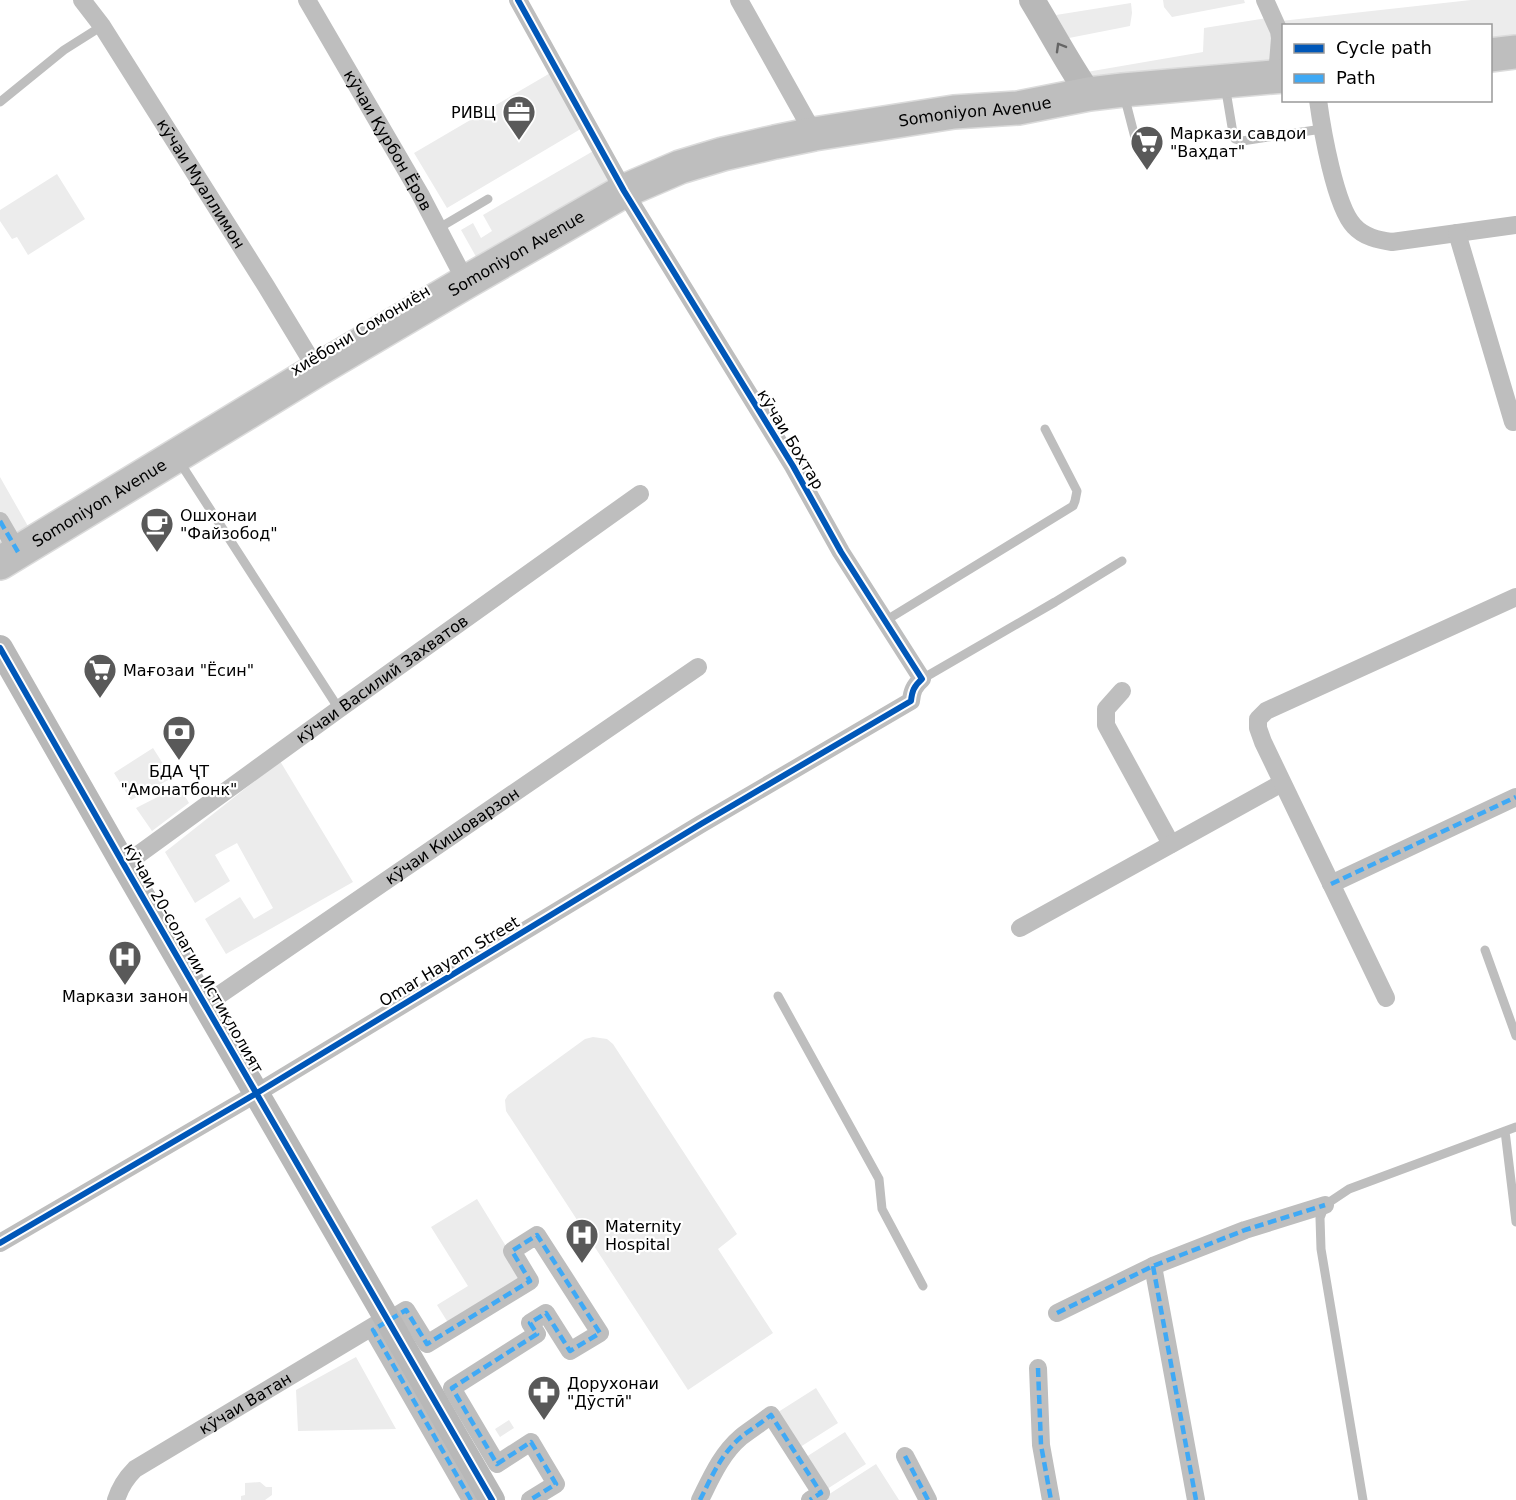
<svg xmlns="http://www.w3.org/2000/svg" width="1516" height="1500" viewBox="0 0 1516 1500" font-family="'DejaVu Sans',sans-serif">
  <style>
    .green { fill: #ececec }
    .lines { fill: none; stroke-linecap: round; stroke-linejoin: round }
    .highway-casing { stroke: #dbdbdb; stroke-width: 36 }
    .lane { stroke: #bebebe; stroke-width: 9 }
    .street { stroke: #bebebe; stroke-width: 18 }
    .secondary { stroke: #b8b8b8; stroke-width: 26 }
    .highway { stroke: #bebebe; stroke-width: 33 }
    .quiet { stroke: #3fa9f5; stroke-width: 4.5; stroke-dasharray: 9 4.5; stroke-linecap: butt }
    .cycleway-casing { stroke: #fff; stroke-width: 10 }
    .cycleway { stroke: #0057b8; stroke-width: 6 }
    .oneway { stroke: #656565 }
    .labels { text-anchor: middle; stroke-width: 4.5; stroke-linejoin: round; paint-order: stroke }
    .street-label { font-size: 16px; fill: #000; stroke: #fff }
    .poi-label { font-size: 16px; fill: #000; stroke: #fff; text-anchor: start }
  </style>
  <rect width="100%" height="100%" fill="#fff"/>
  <path class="green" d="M1163,0H1244L1245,3L1172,17L1164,7Z
    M1471,0H1516V45L1491,48L1490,26H1284L1281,21Z
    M1131,3L1132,13L1130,26L1069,38L1056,15Z
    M1273,17L1277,76L1089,94L1075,74L1203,52L1204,28Z
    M552,72L584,127L447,208L414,153Z
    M595,150L614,184L479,262L461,230L473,223L481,238L492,231L483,215Z
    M57,174L85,219L28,255L17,237L12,239L0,221V210Z
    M0,477L29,528L0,544Z
    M153,748L172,778L131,800L114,773Z
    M280,761L353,882L226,954L205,919L240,897L254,919L273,908L237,843L215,855L230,881L195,903L165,852Z
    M179,786L189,803L152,831L136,808Z
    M593,1037L607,1039L613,1044L737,1234L718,1249L773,1333L688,1390L506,1111L505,1100L508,1095L585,1039Z
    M477,1199L528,1282L452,1329L437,1305L468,1286L431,1227Z
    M356,1357L396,1429L298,1431L296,1390Z
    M816,1388L838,1423L797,1449L775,1414Z
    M509,1420L514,1428L500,1437L495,1429Z
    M845,1432L866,1464L824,1491L803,1459Z
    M876,1464L899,1500H820Z
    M260,1482L266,1487H272V1495L265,1500H241V1496L245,1495V1483Z"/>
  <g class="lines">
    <defs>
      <g id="highway">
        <path d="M1490,55L1516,52"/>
        <path id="s6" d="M0,563L317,370L466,282L624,191L680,167L723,154L775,142L814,134L954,112L1018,108L1089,94L1123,90L1284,76"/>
      </g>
    </defs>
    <use href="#highway" class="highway-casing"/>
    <path class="lane" d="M1225,85L1233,133L1235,139L1242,141L1322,129
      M1124,95L1139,153
      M0,102L64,50L102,26
      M439,228L488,199
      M179,461L339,709
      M885,621L1073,506L1075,501L1077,491L1045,429
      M922,679L1055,602L1122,561
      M1485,950L1516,1036
      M778,996L879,1179L882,1209L923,1286
      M1505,1131L1516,1222
      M1363,1500L1321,1249L1320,1218L1325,1205L1349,1189L1516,1127"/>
    <g class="street">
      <path id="s1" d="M82,0L102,26L266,286L317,370"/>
      <path id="s2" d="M307,0L420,194L466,282"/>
      <path d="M739,0L814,134"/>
      <path d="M1265,0L1279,31L1280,38L1277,76"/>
      <path d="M1318,100C1322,129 1335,206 1354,226C1364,237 1378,240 1392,242L1516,225"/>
      <path d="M1457,233L1513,422"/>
      <path d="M0,521L18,552"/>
      <path d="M1122,691L1106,709V725L1171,844"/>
      <path id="s3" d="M124,865L339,709L640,494"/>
      <path d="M1331,884L1516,797"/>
      <path d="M1020,928L1282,783"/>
      <path d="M1386,998L1263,742L1258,728V719L1266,711L1516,597"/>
      <path id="s4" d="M206,1004L698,667"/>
      <path d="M0,1243L257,1093L701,824L911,701C912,691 914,686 922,679L841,552L793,466L624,191L518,0"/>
      <path d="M1153,1266L1196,1500"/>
      <path d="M1057,1313L1153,1266L1245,1230L1325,1205"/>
      <path d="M1038,1368L1041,1445L1051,1500"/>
      <path d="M905,1456L928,1500"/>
      <path id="s5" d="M116,1500C120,1487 126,1478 135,1469L382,1321"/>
      <path d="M471,1500L373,1330L406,1310L427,1344L530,1281L512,1251L537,1235L600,1333L570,1351L546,1313L530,1323L537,1334L452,1388L497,1464L531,1442L556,1484L530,1500"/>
      <path d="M700,1500C711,1478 721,1454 741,1437C750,1430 761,1423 771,1415L821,1493L810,1500"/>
    </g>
    <path class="secondary" d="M1032,0C1051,31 1068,64 1089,94
      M0,648L124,865L492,1500"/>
    <use href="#highway" class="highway"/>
    <path class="quiet" d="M0,521L18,552
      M1331,884L1516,797
      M1153,1266L1196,1500
      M1057,1313L1153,1266L1245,1230L1325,1205
      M1038,1368L1041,1445L1051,1500
      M905,1456L928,1500
      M471,1500L373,1330L406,1310L427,1344L530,1281L512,1251L537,1235L600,1333L570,1351L546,1313L530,1323L537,1334L452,1388L497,1464L531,1442L556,1484L530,1500
      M700,1500C711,1478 721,1454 741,1437C750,1430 761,1423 771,1415L821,1493L810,1500"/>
    <defs>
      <path id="cycleway" d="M0,648L124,865L492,1500
        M0,1243L257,1093L701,824L911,701C912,691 914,686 922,679L841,552L793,466L624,191L518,0"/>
    </defs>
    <use href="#cycleway" class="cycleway-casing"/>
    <use href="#cycleway" class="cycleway"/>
  </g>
  <defs><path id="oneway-chevron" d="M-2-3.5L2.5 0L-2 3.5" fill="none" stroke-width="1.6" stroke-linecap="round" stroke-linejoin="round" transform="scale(1.5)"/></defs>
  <use class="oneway" href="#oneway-chevron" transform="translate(1060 47) rotate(-120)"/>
  <defs>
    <symbol id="office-pin" viewBox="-11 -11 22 30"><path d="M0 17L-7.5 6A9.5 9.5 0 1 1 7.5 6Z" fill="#595959" stroke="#fff"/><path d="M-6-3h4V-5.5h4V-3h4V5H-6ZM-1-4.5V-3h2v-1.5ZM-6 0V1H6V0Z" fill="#fff"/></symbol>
    <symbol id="supermarket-pin" viewBox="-11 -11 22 30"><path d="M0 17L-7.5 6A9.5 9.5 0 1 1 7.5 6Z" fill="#595959" stroke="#fff"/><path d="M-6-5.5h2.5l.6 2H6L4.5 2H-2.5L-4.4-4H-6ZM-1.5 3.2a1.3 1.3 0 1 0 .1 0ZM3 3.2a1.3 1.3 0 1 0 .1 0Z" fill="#fff"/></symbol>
    <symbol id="cafe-pin" viewBox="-11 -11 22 30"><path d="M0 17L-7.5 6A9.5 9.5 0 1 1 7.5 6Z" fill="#595959" stroke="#fff"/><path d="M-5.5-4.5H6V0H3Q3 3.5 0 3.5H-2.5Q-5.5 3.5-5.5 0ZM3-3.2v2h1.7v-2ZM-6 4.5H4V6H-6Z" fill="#fff"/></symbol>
    <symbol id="bank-pin" viewBox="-11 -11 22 30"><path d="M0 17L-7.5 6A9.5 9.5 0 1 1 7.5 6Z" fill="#595959" stroke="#fff"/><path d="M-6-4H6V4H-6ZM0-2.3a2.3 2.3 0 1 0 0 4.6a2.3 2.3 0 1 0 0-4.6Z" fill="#fff"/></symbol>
    <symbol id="hospital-pin" viewBox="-11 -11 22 30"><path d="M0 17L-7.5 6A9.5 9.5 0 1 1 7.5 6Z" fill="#595959" stroke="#fff"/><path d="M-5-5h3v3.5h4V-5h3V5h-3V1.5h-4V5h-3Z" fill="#fff"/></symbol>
    <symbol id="pharmacy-pin" viewBox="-11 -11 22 30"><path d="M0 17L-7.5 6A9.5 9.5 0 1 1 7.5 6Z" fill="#595959" stroke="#fff"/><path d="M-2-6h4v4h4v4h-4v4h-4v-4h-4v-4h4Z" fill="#fff"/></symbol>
  </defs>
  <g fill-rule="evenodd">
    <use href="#office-pin" x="500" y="93" width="38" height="52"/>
    <use href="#supermarket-pin" x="1128" y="123" width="38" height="52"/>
    <use href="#cafe-pin" x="138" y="505" width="38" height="52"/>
    <use href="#supermarket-pin" x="81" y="651" width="38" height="52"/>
    <use href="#bank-pin" x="160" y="713" width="38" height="52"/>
    <use href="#hospital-pin" x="106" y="938" width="38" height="52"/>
    <use href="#hospital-pin" x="563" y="1216" width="38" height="52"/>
    <use href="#pharmacy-pin" x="525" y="1373" width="38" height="52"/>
  </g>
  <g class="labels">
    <g class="street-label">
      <text dy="6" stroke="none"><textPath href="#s6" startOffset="1088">Somoniyon Avenue</textPath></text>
      <text dy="6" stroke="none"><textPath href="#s2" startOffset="162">кӯчаи Қурбон Ёров</textPath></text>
      <text dy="6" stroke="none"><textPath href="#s1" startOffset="219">кӯчаи Муаллимон</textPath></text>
      <text dy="6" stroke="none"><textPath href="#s6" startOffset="602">Somoniyon Avenue</textPath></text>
      <text transform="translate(360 330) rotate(-31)" y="6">хиёбони Сомониён</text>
      <text transform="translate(791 439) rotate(59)" y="6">кӯчаи Бохтар</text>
      <text dy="6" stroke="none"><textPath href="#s6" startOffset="116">Somoniyon Avenue</textPath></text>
      <text dy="6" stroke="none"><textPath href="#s3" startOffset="318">кӯчаи Василий Захватов</textPath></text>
      <text dy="6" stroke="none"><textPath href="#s4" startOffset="298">кӯчаи Кишоварзон</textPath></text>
      <text transform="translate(194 958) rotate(60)" y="6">кӯчаи 20-солагии Истиқлолият</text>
      <text transform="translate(449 961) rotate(-31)" y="6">Omar Hayam Street</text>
      <text dy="6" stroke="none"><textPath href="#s5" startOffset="165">кӯчаи Ватан</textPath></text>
    </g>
    <g class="poi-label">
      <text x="496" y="118" text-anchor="end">РИВЦ</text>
      <text x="1170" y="139">Маркази савдои<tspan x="1170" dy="18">"Ваҳдат"</tspan></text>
      <text x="180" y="521">Ошхонаи<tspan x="180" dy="18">"Файзобод"</tspan></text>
      <text x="123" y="676">Мағозаи "Ёсин"</text>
      <text x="179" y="777" text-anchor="middle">БДА ҶТ<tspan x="179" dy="18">"Амонатбонк"</tspan></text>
      <text x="125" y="1002" text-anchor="middle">Маркази занон</text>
      <text x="605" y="1232">Maternity<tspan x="605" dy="18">Hospital</tspan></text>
      <text x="567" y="1389">Дорухонаи<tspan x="567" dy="18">"Дӯстӣ"</tspan></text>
    </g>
  </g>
  <rect x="1282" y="24" width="210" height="78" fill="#ffffff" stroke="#999999" stroke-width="1.5"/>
  <rect x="1294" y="44" width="30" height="9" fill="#0057b8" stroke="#999999" stroke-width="1.5"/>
  <text x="1336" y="54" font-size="18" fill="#000000">Cycle path</text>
  <rect x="1294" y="74" width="30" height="9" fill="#3fa9f5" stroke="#999999" stroke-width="1.5"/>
  <text x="1336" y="84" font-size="18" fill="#000000">Path</text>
</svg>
